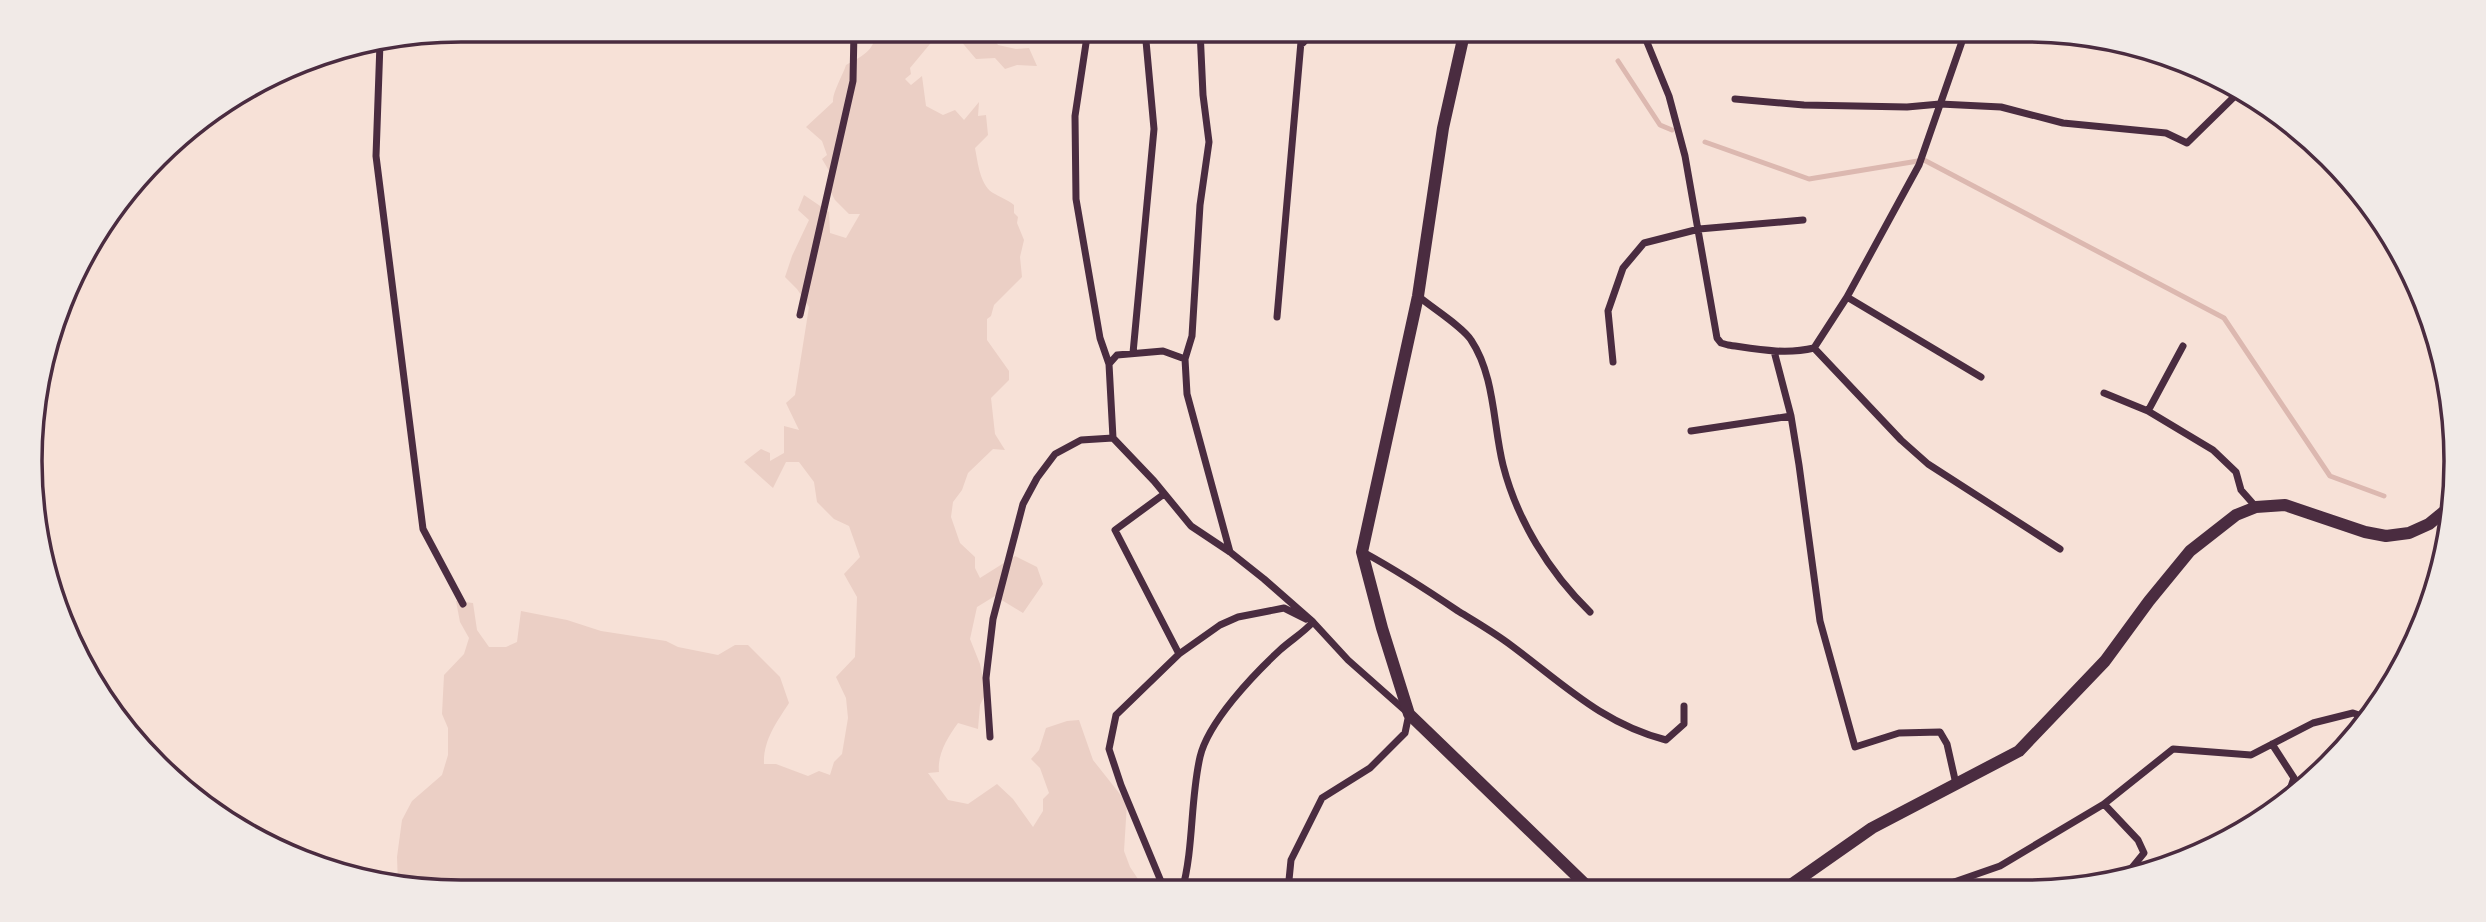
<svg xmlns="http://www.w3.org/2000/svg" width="2486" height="922" viewBox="0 0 2486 922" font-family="'Roboto Serif',serif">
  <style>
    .green { fill: #ebcfc5 }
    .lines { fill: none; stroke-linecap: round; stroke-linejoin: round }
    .stream { stroke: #dcb8b0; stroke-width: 5 }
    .minor { stroke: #4a2c40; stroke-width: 7 }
    .tertiary { stroke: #4a2c40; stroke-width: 12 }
    .rim { fill: none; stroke: #4a2c40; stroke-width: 3.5 }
  </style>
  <rect width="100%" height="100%" fill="#f7e1d7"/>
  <path class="green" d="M875,30H988L998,45L1016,49L1029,48L1037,66L1017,65L1005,69L995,58L976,59L954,33L940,32L910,68L911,74L905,79L911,85L922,76L926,106L943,115L955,110L964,120L979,102L978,116L986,115L988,135L975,148C978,163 980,187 995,194C1002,198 1008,200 1014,205V213L1018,217L1017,223L1024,240L1020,257L1022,277L994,305L991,316L987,319V340L1009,371V380L991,398L995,434L1005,450L993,449L968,473L962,490L953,502L951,517L960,543L975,557V568L980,578L1015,556L1037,567L1043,584L1023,613L995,596L977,607L970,639L980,664L986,693L980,705L978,729L958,723C948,737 937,754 939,772L928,773L948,800L968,804L997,784L1013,799L1033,827L1043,811V799L1049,793L1040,768L1031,759L1039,750L1046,728L1067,721L1079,720L1093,760L1127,803L1124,851L1130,867L1146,891L461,892L398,884L397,857L402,820L412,801L442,775L448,755V728L442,714L444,675L464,654L469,638L460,622L456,601L473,603L477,630L489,647H506L517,642L521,611L567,620L601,631L666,641L678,647L718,655L735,645H748L780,677L789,703C777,722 763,740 764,764H776L808,776L819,771L830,775L834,762L842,754L848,718L846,698L836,677L855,657L857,597L844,574L860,557L849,526L834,519L817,502L814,482L799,462H786L773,488L744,462L761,449L770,453V461L784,453V426L799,430L786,403L795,395L809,307L797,289L785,277L792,256L809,220L798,210L804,195L829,212L830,233L846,238L860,214H849L835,200L827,185L831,174L822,159L827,155L822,141L806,127L833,102C832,93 843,75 846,65C861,57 877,50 875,30Z"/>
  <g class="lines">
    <path class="stream" d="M1618,61L1660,125L1672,130
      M1705,142L1809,179L1924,160L2224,318L2330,476L2384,496"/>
    <path class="minor" d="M1088,30L1075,116L1076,199L1100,338L1109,364L1113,438
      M1200,30L1203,95L1209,142L1200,205L1192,336L1185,359L1187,394L1230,552
      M1642,30L1669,96L1685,156L1717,338L1721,343L1728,345C1756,349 1785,355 1814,348L1847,297L1919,165L1966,30
      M380,43L376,156L423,529L463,604
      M1303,43L1315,30
      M1735,99L1804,105L1907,107L1940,104L2001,107L2063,123L2166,133L2187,143L2237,94
      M2280,115L2313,149L2401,254
      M1418,296C1431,307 1463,327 1471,340C1495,376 1493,425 1503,465C1517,520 1549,572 1590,612
      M1847,297L1981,377
      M800,315L853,81L854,30
      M1277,317L1302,30
      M1814,348L1901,440L1928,464L2060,549
      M1774,351L1791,416L1799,465L1820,621L1855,747L1899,733L1940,732L1947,744L1956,784
      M1133,353L1154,129L1145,30
      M1613,362L1608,311L1623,268L1644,243L1699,229L1803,220
      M1109,364L1117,355L1163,351L1185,359
      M2104,393L2148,411L2213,450L2236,472L2241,490L2256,507
      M2148,411L2183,346
      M1691,431L1791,416
      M1113,438L1154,481L1191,526L1230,552L1264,579L1313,622L1348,660L1409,714L1405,733L1370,768L1322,798L1291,860L1288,890
      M1164,494L1115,530L1179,654
      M1363,552C1396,570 1427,590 1458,611C1476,622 1495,633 1512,646C1563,684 1603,724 1666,740L1684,724V706
      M990,737L986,678L993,619L1023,504L1037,478L1055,454L1081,440L1113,438
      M2272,744L2294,778L2286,801
      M2104,804L2138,840L2144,853L2126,875
      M1934,889L2000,866L2104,804L2173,749L2251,755L2313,723L2353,713L2365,717
      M1165,891L1121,785L1109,749L1116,715L1179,654L1220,625L1238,617L1284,608L1306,619
      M1182,891C1194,847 1190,801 1200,757C1208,722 1254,674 1280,650C1291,640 1303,633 1313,622"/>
    <path class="tertiary" d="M1465,30L1443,128L1418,296L1362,552L1382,628L1409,714L1588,887L1666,885L1687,889
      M1785,889L1872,828L2019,751L2105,661L2149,601L2190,551L2236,515L2256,507L2285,505L2365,532L2386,536L2409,533L2429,524L2446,510"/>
  </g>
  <path d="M0 0H2486V922H0ZM461 42H2025A419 419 0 0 1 2444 461V461A419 419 0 0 1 2025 880H461A419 419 0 0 1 42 461V461A419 419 0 0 1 461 42Z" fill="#f1eae7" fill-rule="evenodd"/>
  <path class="rim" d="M461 42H2025A419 419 0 0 1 2444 461V461A419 419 0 0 1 2025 880H461A419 419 0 0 1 42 461V461A419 419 0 0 1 461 42Z"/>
</svg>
